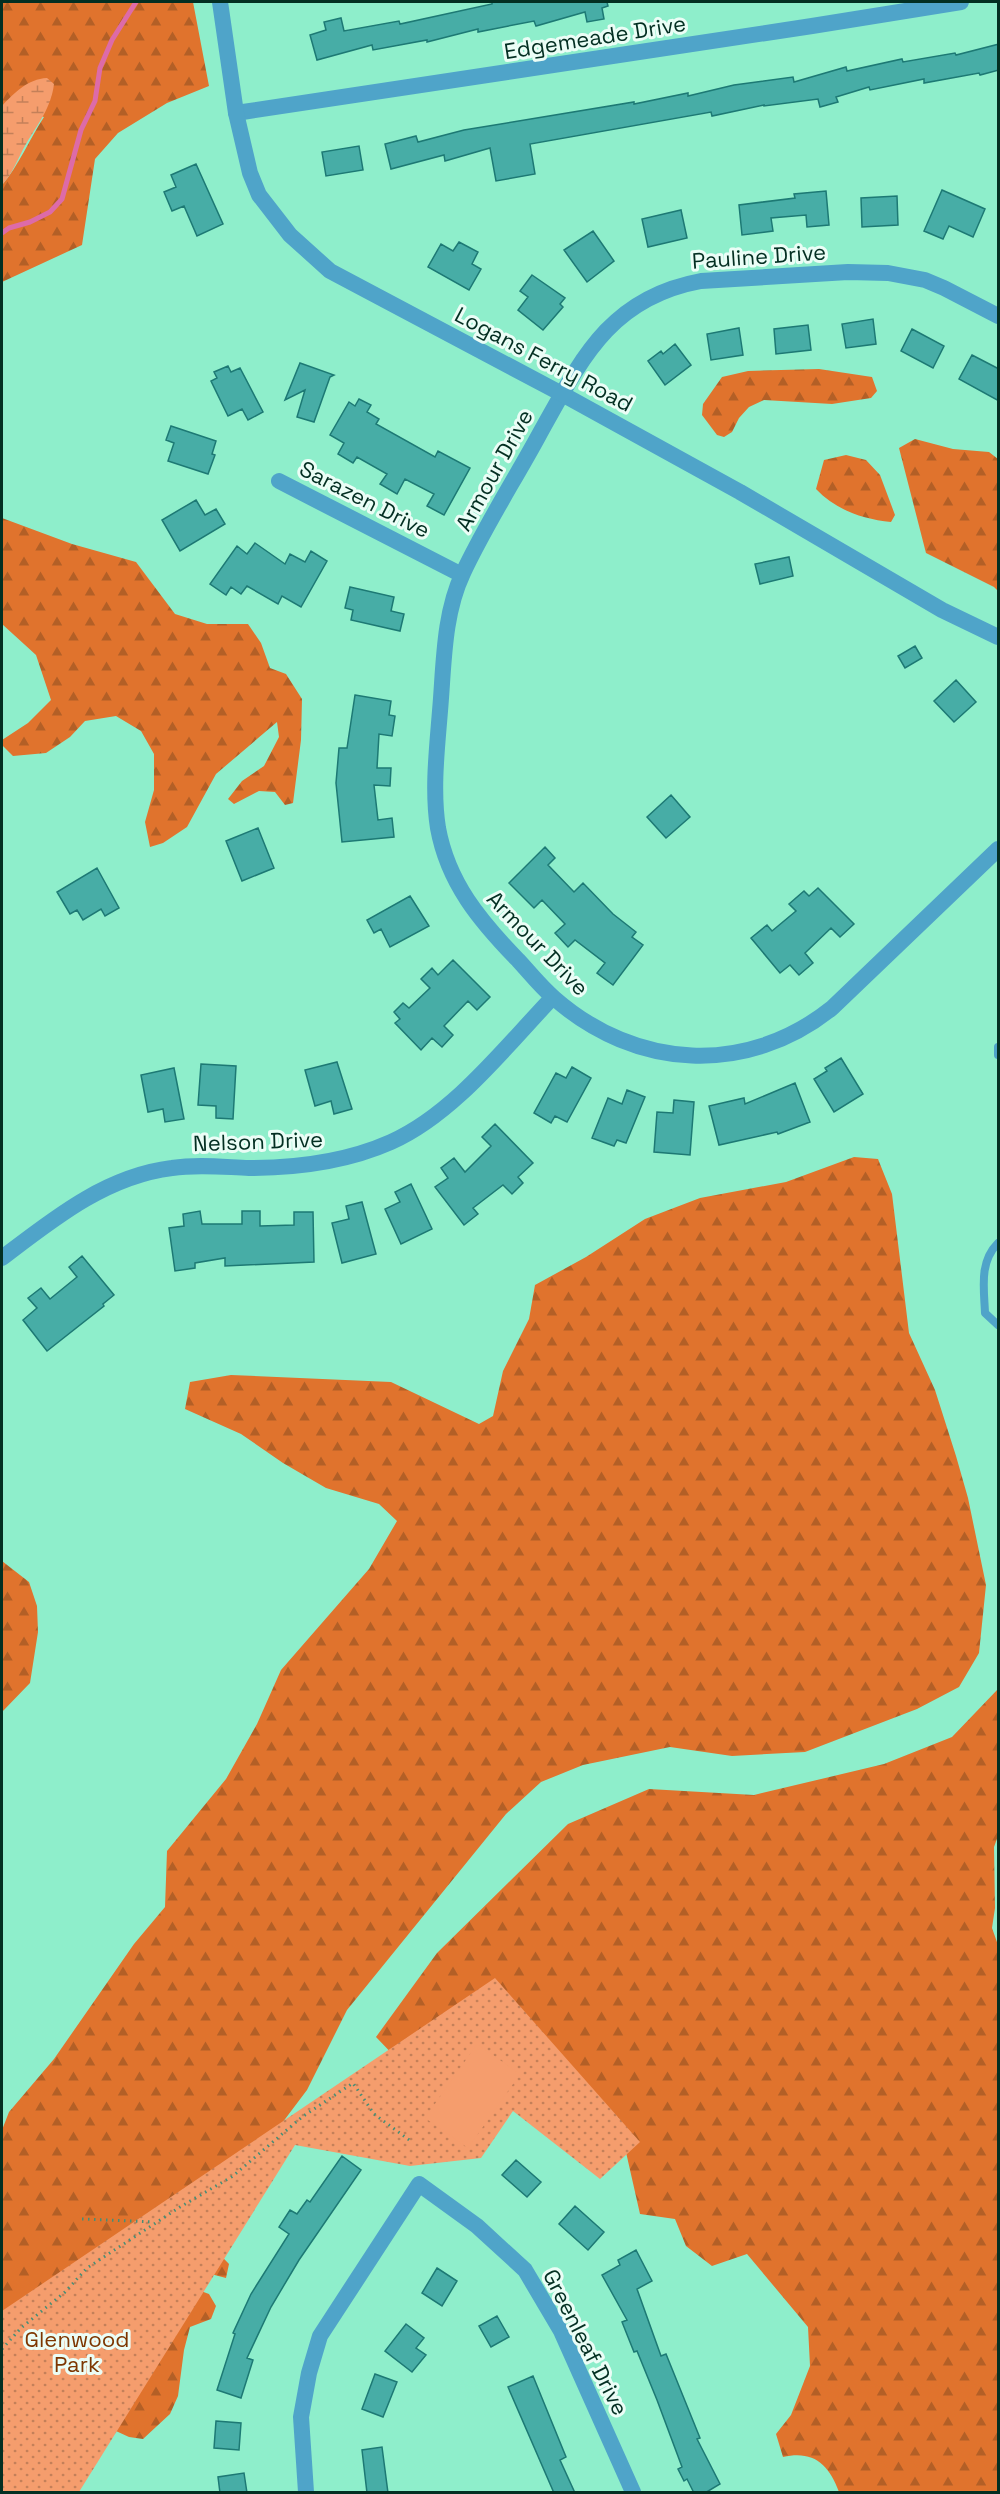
<svg xmlns="http://www.w3.org/2000/svg" width="1000" height="2494" viewBox="0 0 1000 2494" font-family="'Space Grotesk',sans-serif">
  <style>
    .forest { fill: url(#forest-firs) }
    .wetland { fill: url(#wetland-marsh) }
    .park { fill: url(#park-dots) }
    .pitch { fill: #f59d6d }
    .lines { fill: none; stroke-linecap: round; stroke-linejoin: round }
    .stream { stroke: #dd6ba8; stroke-width: 5 }
    .building { fill: #47ada6; stroke: #1d7974; stroke-width: 1.5 }
    .path { stroke: #478d75; stroke-width: 3; stroke-dasharray: 1.5 4.5; stroke-linecap: butt }
    .service { stroke: #4fa4c9; stroke-width: 8 }
    .minor { stroke: #4fa4c9; stroke-width: 16 }
    .tertiary { stroke: #4fa4c9; stroke-width: 16 }
    .labels { text-anchor: middle; stroke-width: 6; stroke-linejoin: round; paint-order: stroke }
    .street-label { font-size: 22px; fill: #032f22; stroke: #ebfdf6 }
    .park-label { font-size: 22px; fill: #7d3601; stroke: #ebfdf6 }
  </style>
  <defs>
    <pattern id="forest-firs" width="22" height="20" patternUnits="userSpaceOnUse" patternTransform="scale(1.5)"><rect width="22" height="20" fill="#e0732d"/><path d="M5 1l3.5 6h-7zM16 11l3.5 6h-7z" fill="#b35f26"/></pattern>
    <pattern id="wetland-marsh" width="20" height="14" patternUnits="userSpaceOnUse" patternTransform="scale(1.5)"><rect width="20" height="14" fill="#f59d6d"/><path d="M1 5h8M5 5V1M11 12h8M15 12V8" fill="none" stroke="#c48059"/></pattern>
    <pattern id="park-dots" width="8" height="8" patternUnits="userSpaceOnUse" patternTransform="scale(1.5)"><rect width="8" height="8" fill="#f59d6d"/><path d="M2 2h.1M6 6h.1" fill="none" stroke="#c48059" stroke-width="1.8" stroke-linecap="round"/></pattern>
  </defs>
  <rect width="100%" height="100%" fill="#8eeecb"/>
  <path class="forest" d="M2,2H193L209,86L167,103L118,133L95,159L82,245L2,282V185C18,167 30,138 44,117L2,106Z
    M819,369L872,377L877,391L871,398L832,404L764,400L749,407L739,418L732,432L724,437L717,435L702,415L703,404L722,377L748,371Z
    M915,439L953,449L989,452L998,459V591L994,587L926,553L899,448Z
    M846,455L866,460L880,475L895,515L891,522C862,519 836,510 816,489L824,460Z
    M2,518L72,544L136,562L175,614L207,624H248L261,643L270,668L286,674L302,699L301,740L293,803L285,805L275,792L259,791L234,804L228,799L242,781L264,766L279,737L277,722L216,774L187,827L163,843L150,847L145,822L154,790V754L141,731L116,716L85,721L70,737L46,753L13,756L2,745V740L28,723L51,700L36,655L2,624Z
    M854,1157L878,1159L892,1194L909,1333L935,1390L956,1456L968,1498L986,1585L979,1653L959,1687L917,1709L805,1752L732,1756L670,1747L583,1765L541,1782L506,1814L347,2010L307,2090L199,2233L229,2264L226,2278L207,2273L190,2287L209,2294L216,2306L211,2319L190,2327L184,2350L178,2396L170,2414L143,2439L129,2437L105,2426L2,2492V2130L9,2112L54,2059L134,1944L165,1907L167,1851L226,1779L257,1724L281,1670L369,1569L397,1521L379,1504L326,1488L283,1463L241,1434L185,1409L190,1382L231,1375L391,1382L479,1424L493,1416L503,1371L529,1319L535,1285L586,1257L645,1219L700,1198L786,1182Z
    M2,1561L29,1582L37,1606L38,1632L30,1683L2,1712Z
    M998,1689V1836L994,1847L995,1908L992,1928L998,1945V2492H839C829,2464 813,2450 783,2457L776,2434L791,2415L810,2366L808,2327L747,2254L712,2266L686,2246L675,2219L640,2214L623,2139L400,2062L376,2037L437,1953L568,1824L649,1789L754,1795L884,1764L952,1737Z"/>
  <path class="wetland" d="M47,78L54,84C51,108 38,124 26,144C18,158 13,173 2,185V106C14,93 28,79 47,78Z"/>
  <path class="park" d="M495,1978L640,2142L600,2179L513,2111L481,2158L410,2166L295,2145L79,2492H2V2311Z"/>
  <path class="pitch" d="M477,2044L520,2074L468,2148L425,2118Z"/>
  <g class="lines">
    <path class="stream" d="M2,233L9,228L30,222L50,212L62,199L81,130L95,101L100,68L112,40L136,2"/>
  </g>
  <path class="building" d="M492,2H607L608,6L602,8L604,19L587,22L585,12L536,26L534,21L478,32V29L427,42V40L373,50L372,45L317,60L310,35L326,30L324,22L341,18L344,31L399,21L400,24L492,4Z
    M999,44V70L980,75L979,73L924,83V79L870,90L869,87L836,97L838,102L820,107L818,99L764,106V105L712,116L711,112L530,144L535,174L496,181L490,148L445,161L444,155L391,169L385,144L416,136L418,142L464,130L634,102V104L688,93V96L734,85L793,77L794,82L846,67L847,71L902,59L903,62L955,53L956,55Z
    M359,146L363,170L326,176L322,152Z
    M196,164L223,224L197,236L184,206L172,211L164,192L176,187L171,175Z
    M942,190L985,209L973,237L949,226L943,239L924,231Z
    M826,191L829,225L807,227L806,215L771,218L773,231L742,235L739,205L795,198L794,194Z
    M897,196L898,225L862,227L861,198Z
    M681,210L687,238L648,247L642,219Z
    M593,231L614,261L587,282L564,250Z
    M459,242L478,252L472,264L481,269L469,290L428,267L441,244L453,251Z
    M532,275L565,298L560,304L563,307L543,330L518,310L528,297L520,291Z
    M873,319L876,344L846,348L842,324Z
    M808,325L811,350L776,354L774,329Z
    M739,328L743,355L711,360L707,334Z
    M912,329L944,346L933,368L901,351Z
    M675,344L691,365L665,385L648,361L661,351L663,354Z
    M972,355L999,369V401L959,379Z
    M300,363L334,375L330,377L314,422L297,417L305,390L285,400Z
    M228,366L231,372L240,368L263,412L248,420L242,409L228,416L211,381L217,378L214,372Z
    M359,399L371,405L367,412L379,419L376,424L435,457L438,451L470,468L444,515L427,506L434,494L405,479L397,494L380,484L387,474L357,457L353,463L338,454L344,443L330,435L349,402L355,406Z
    M171,426L216,441L212,454L215,455L208,474L168,461L174,443L166,440Z
    M196,500L205,515L216,509L225,524L180,551L162,520Z
    M255,543L285,564L290,554L305,562L311,551L327,561L301,607L282,596L278,604L247,586L241,594L231,587L226,595L210,584L237,546L247,554Z
    M789,557L793,576L760,584L755,564Z
    M350,587L394,597L391,611L404,614L400,631L351,620L353,610L345,608Z
    M915,646L922,658L905,668L898,656Z
    M956,680L976,702L954,722L934,701Z
    M355,695L391,701L389,715L395,716L392,736L379,734L377,768H391L390,786L374,785L378,820L392,818L394,837L342,842L336,783L339,748H347Z
    M671,795L690,817L666,838L647,817Z
    M258,828L274,868L242,881L226,841Z
    M545,847L555,858L548,865L574,892L583,883L613,914L636,932L632,937L643,945L613,985L597,973L605,963L575,940L568,947L555,933L565,924L542,900L534,908L509,883Z
    M97,868L119,908L105,916L101,909L83,920L77,910L70,914L57,892Z
    M818,888L854,924L840,937L831,928L805,953L813,963L799,975L790,965L780,973L751,938L767,925L772,931L796,911L789,904L804,891L809,896Z
    M410,896L429,926L390,947L381,929L374,933L367,920Z
    M453,960L490,997L477,1010L468,1001L444,1026L453,1035L442,1047L432,1038L421,1050L395,1023L400,1019L394,1012L403,1003L409,1008L430,988L421,979L432,968L438,975Z
    M841,1058L863,1094L834,1112L814,1079L827,1071L825,1068Z
    M337,1062L352,1109L334,1114L331,1101L315,1106L305,1070Z
    M201,1064L236,1066L233,1119L216,1118V1106L198,1105Z
    M572,1067L591,1078L567,1122L555,1116L551,1123L534,1113L556,1073L566,1078Z
    M174,1068L184,1119L165,1122L163,1109L148,1112L141,1075Z
    M795,1083L810,1122L778,1134L777,1132L719,1145L709,1106L744,1098L745,1104Z
    M627,1090L645,1097L626,1143L617,1140L614,1146L592,1138L608,1098L622,1104Z
    M674,1100L694,1102L690,1155L654,1152L657,1112L673,1113Z
    M495,1124L533,1163L518,1177L523,1183L512,1194L503,1185L473,1208L478,1214L464,1225L435,1187L448,1178L441,1168L454,1158L465,1172L491,1146L482,1137Z
    M411,1184L432,1229L401,1244L385,1209L400,1202L395,1192Z
    M362,1202L376,1254L342,1263L332,1223L349,1219L346,1206Z
    M200,1211L202,1224H242V1211H260V1226L294,1225V1212H313L314,1262L225,1266V1258L195,1263V1268L175,1271L169,1228L184,1226L183,1214Z
    M82,1256L114,1295L103,1304L104,1306L47,1351L23,1320L37,1308L28,1298L41,1288L50,1299L77,1277L69,1267Z
    M342,2156L361,2170L299,2260L271,2307L247,2358L253,2360L241,2398L217,2390L235,2334L233,2333L251,2294L289,2234L279,2227L290,2210L297,2214L307,2200L310,2202Z
    M516,2160L541,2182L527,2197L502,2175Z
    M575,2206L604,2232L588,2250L559,2224Z
    M636,2250L652,2281L637,2289L661,2356L666,2354L700,2438L697,2439L720,2484L705,2493H694L687,2479L684,2481L678,2469L682,2467L657,2400L637,2351L634,2352L622,2322L627,2320L602,2275L620,2265L618,2260Z
    M437,2268L457,2281L442,2306L422,2293Z
    M497,2316L509,2337L491,2347L479,2326Z
    M406,2324L424,2338L416,2348L426,2355L412,2372L385,2351Z
    M375,2374L397,2382L383,2417L362,2409Z
    M533,2376L566,2457L560,2460L575,2493H554L508,2387Z
    M216,2421L241,2423L239,2450L214,2448Z
    M382,2447L388,2493H367L362,2450Z
    M244,2473L247,2493H220L218,2477Z"/>
  <g class="lines">
    <path class="path" d="M82,2219L154,2222
      M2,2349L21,2328L65,2292L87,2268L180,2207L233,2176L302,2117L353,2083L374,2114L412,2142"/>
    <path class="service" d="M998,1047V1055
      M998,1243C979,1262 984,1288 985,1313L998,1325"/>
    <path class="minor" d="M236,113L812,26L961,2
      M998,316L944,288L925,280L888,273L848,272L701,281C609,298 581,360 539,435C514,481 485,526 463,573C443,615 444,666 440,711C437,749 432,790 438,828C448,883 480,921 518,960C530,973 541,987 554,998C636,1070 747,1076 832,1008L998,849
      M279,481L462,575
      M2,1258C53,1219 106,1176 172,1168C198,1164 223,1167 249,1168C298,1168 346,1162 391,1142C454,1114 506,1046 553,997
      M306,2492L301,2417L309,2373L320,2336L419,2184L477,2226L525,2270L561,2331L633,2492"/>
    <path class="tertiary" d="M220,2L236,113L250,173L259,195L290,235L330,271L562,394L740,492L942,610L998,637"/>
  </g>
  <g class="labels">
    <g class="street-label">
      <text transform="translate(595 37) rotate(-9)" y="8">Edgemeade Drive</text>
      <text transform="translate(759 256) rotate(-4)" y="8">Pauline Drive</text>
      <text transform="translate(544 359) rotate(28)" y="8">Logans Ferry Road</text>
      <text transform="translate(494 470) rotate(-61)" y="8">Armour Drive</text>
      <text transform="translate(365 499) rotate(27)" y="8">Sarazen Drive</text>
      <text transform="translate(538 943) rotate(46)" y="8">Armour Drive</text>
      <text transform="translate(258 1141) rotate(-2)" y="8">Nelson Drive</text>
      <text transform="translate(586 2342) rotate(63)" y="8">Greenleaf Drive</text>
    </g>
    <g class="park-label">
      <text x="77" y="2347">Glenwood<tspan x="77" dy="25">Park</tspan></text>
    </g>
  </g>
  <rect width="1000" height="2494" fill="none" stroke="#032f22" stroke-width="6"/>
</svg>
